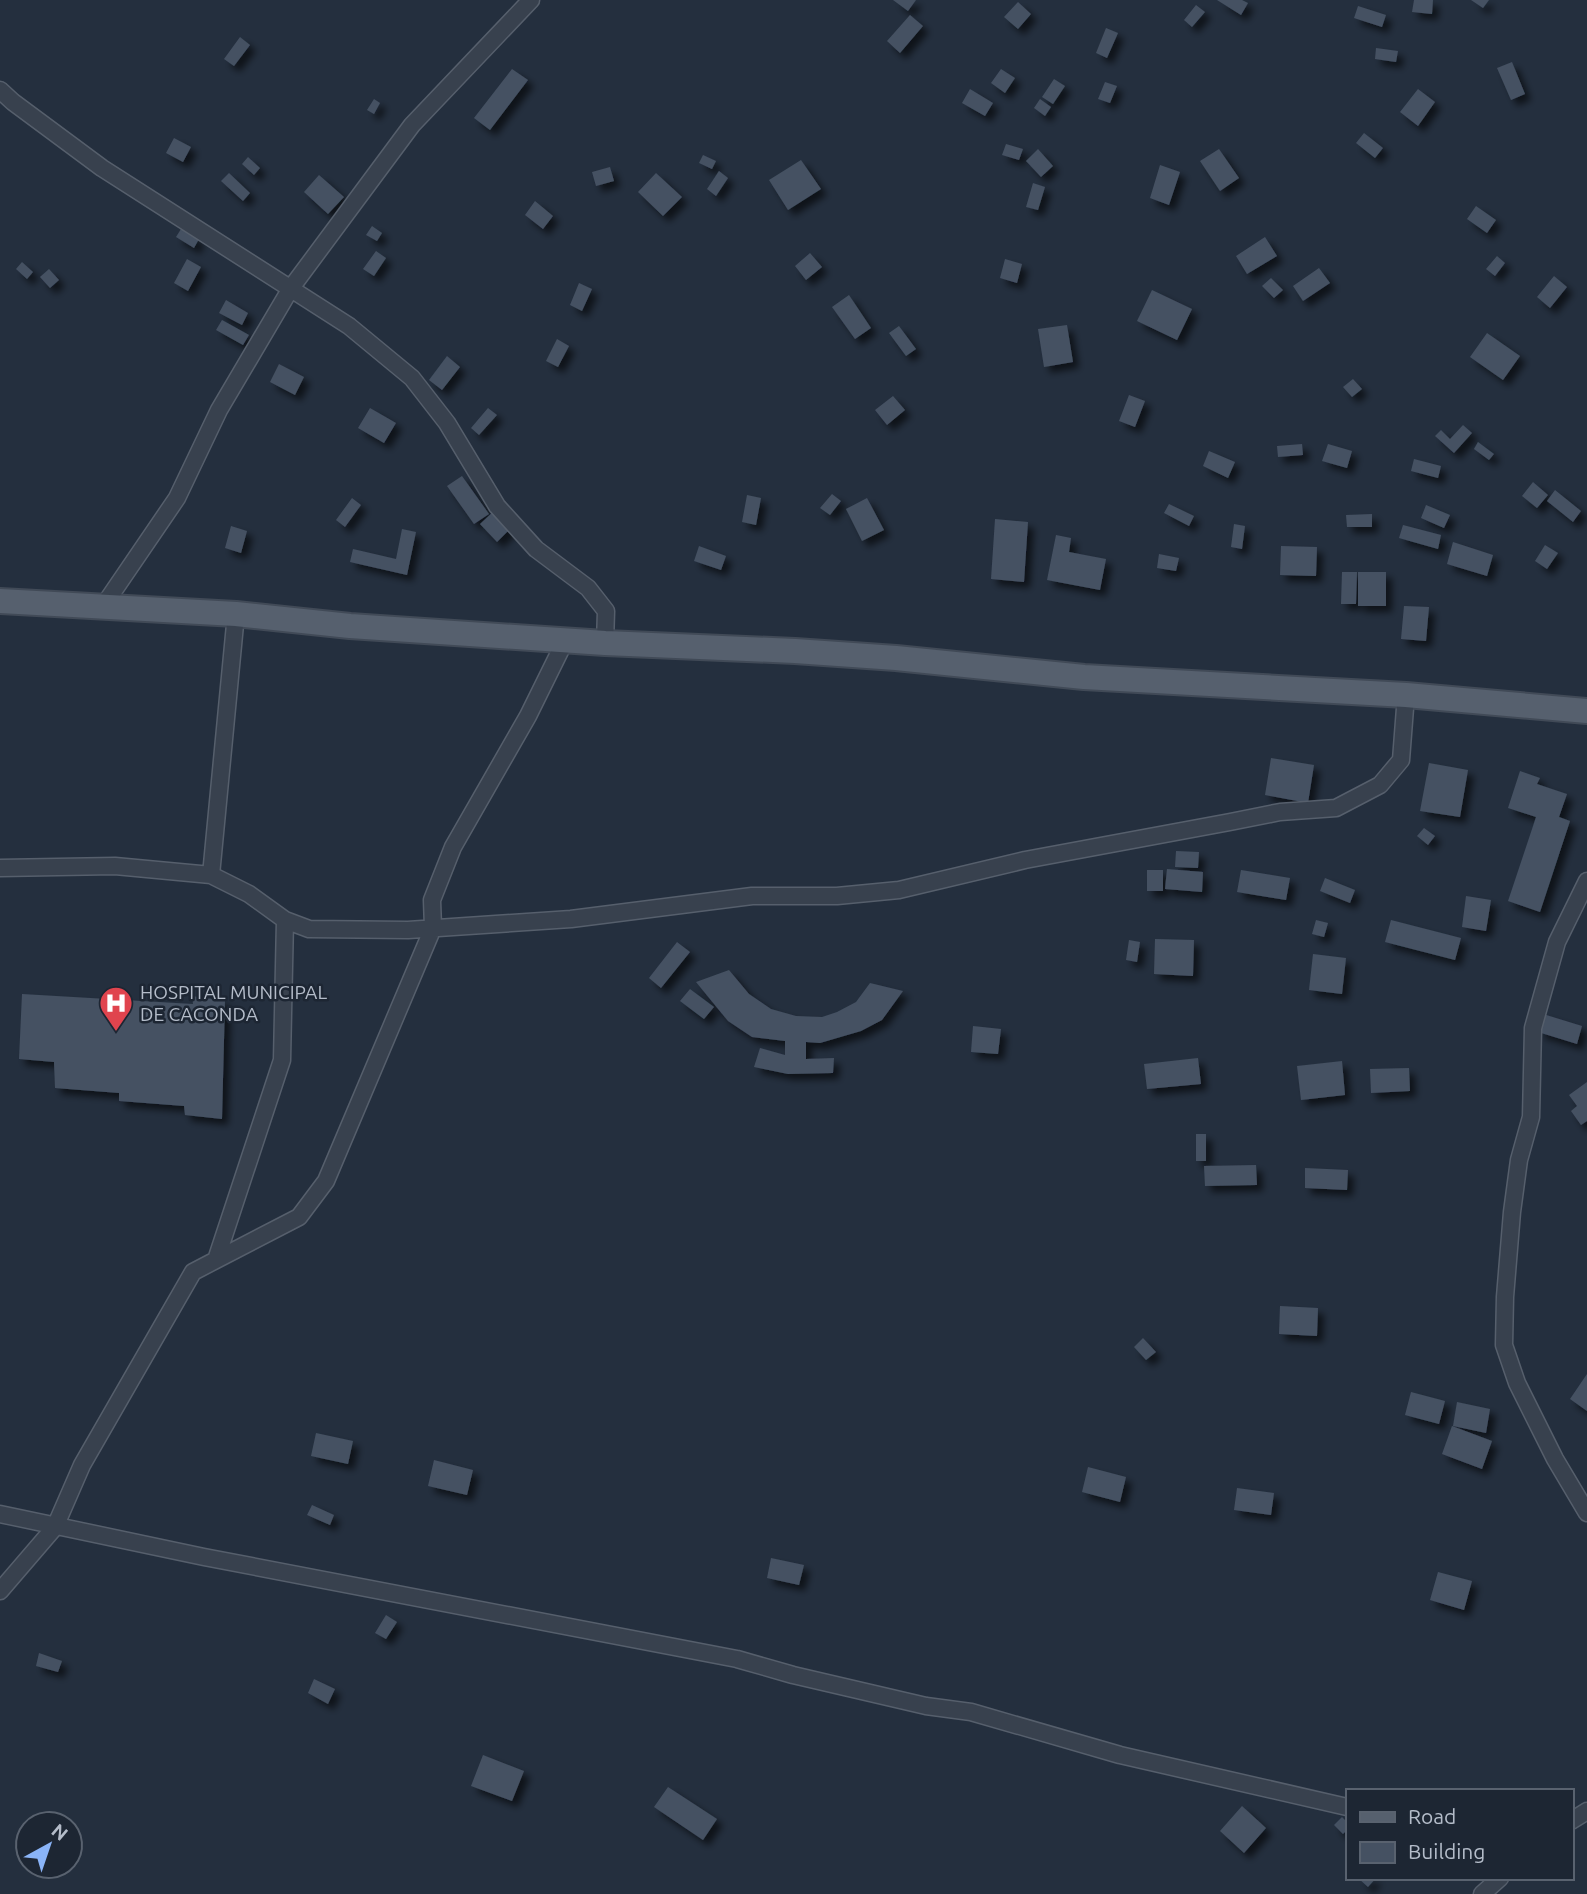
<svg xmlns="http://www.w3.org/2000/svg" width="1587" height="1894" viewBox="0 0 1587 1894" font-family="Ubuntu,sans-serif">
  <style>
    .building { fill: #455162; filter: url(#shadow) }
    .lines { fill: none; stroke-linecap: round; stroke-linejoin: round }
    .minor-casing { stroke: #565f6c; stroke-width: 19 }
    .primary-casing { stroke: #414a57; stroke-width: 28 }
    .minor { stroke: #38414e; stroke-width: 16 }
    .primary { stroke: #56606e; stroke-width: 24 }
    .labels { text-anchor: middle; stroke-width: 5; stroke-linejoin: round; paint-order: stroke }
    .poi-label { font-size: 19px; fill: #b4bcc9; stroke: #1d2633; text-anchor: start }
  </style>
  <defs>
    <filter id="shadow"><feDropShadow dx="6" dy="6" stdDeviation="3.5" flood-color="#0009"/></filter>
  </defs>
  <rect width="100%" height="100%" fill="#242f3e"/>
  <path class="building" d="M893,0H916L908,11Z
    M1217,0H1242L1248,3L1241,15Z
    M1414,0H1433L1432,14L1412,12Z
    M1471,0H1489L1483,8Z
    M1018,2L1031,14L1018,29L1004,17Z
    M1196,5L1205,12L1192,27L1184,20Z
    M1358,6L1386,15L1382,27L1354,18Z
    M910,15L923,26L900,53L887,41Z
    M1106,28L1118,33L1107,58L1096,53Z
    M240,37L250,45L234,66L224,59Z
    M1376,48L1398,51L1396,62L1375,59Z
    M1512,62L1525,94L1511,100L1497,68Z
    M512,69L528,80L490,130L474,118Z
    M1001,69L1015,78L1005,93L991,83Z
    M1054,79L1065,86L1053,104L1042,97Z
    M1105,82L1117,86L1110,103L1098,99Z
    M970,89L993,103L985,116L962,103Z
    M1418,89L1435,102L1418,126L1400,112Z
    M374,99L380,103L374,114L367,110Z
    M1040,99L1051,107L1045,116L1034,108Z
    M1364,133L1383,148L1375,158L1356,143Z
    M174,138L191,147L183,162L166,153Z
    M1006,144L1023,149L1019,160L1002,155Z
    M1038,149L1053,166L1041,177L1026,161Z
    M1219,149L1239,178L1220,191L1200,161Z
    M703,155L716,161L712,169L699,163Z
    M248,157L260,168L254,175L242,164Z
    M801,160L821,189L788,210L769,180Z
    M1160,165L1180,172L1169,205L1150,198Z
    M610,167L614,181L596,186L592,172Z
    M719,171L728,178L716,196L707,189Z
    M229,173L250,193L243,201L221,181Z
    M656,173L682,197L663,216L638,192Z
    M319,175L344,197L328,214L304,192Z
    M1033,183L1045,187L1038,210L1026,207Z
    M535,201L553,216L543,229L525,215Z
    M1476,206L1496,220L1487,233L1467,219Z
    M372,226L382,233L377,241L366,235Z
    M181,229L199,239L194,248L176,237Z
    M1265,237L1277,256L1247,274L1236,256Z
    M376,251L386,258L374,276L363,269Z
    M810,253L822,267L806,280L795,266Z
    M1497,256L1505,263L1495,276L1486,269Z
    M187,259L201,267L188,291L174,283Z
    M1005,259L1022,264L1017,283L1000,278Z
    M22,262L33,272L27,279L16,269Z
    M1319,268L1330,283L1303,301L1293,286Z
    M49,269L59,280L50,288L40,277Z
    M1554,276L1567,287L1550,308L1537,297Z
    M1271,278L1283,290L1274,298L1262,286Z
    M579,283L592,289L582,311L570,305Z
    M1152,290L1192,309L1177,340L1137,321Z
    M849,295L871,328L855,339L832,307Z
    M226,300L248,313L242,325L219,313Z
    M222,320L249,335L243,345L216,330Z
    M1067,325L1073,362L1044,367L1038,329Z
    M899,326L916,349L906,356L889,333Z
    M1487,333L1520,356L1503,380L1470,357Z
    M557,339L569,346L558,367L546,361Z
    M447,356L460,367L442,390L429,380Z
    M279,364L304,377L295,395L270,382Z
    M1353,379L1362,389L1352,397L1343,387Z
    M1129,395L1145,401L1135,427L1119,421Z
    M893,396L905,410L887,425L875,410Z
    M370,408L396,423L384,443L358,428Z
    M488,408L497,415L479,435L471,428Z
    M1463,425L1472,433L1454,453L1435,436L1441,430L1450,439Z
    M1478,442L1494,454L1489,460L1474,449Z
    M1302,444L1303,455L1278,457L1277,446Z
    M1328,444L1352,451L1347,468L1322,461Z
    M1209,451L1235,462L1228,478L1203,466Z
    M1414,459L1441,466L1438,478L1411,471Z
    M462,476L489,514L474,524L447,486Z
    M1533,482L1548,495L1537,508L1522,496Z
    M1555,490L1581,511L1573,522L1547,501Z
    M832,494L841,501L830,515L820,508Z
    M747,495L761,498L756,525L742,522Z
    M352,498L361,505L345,527L336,520Z
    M867,498L884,530L862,541L846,509Z
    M1169,504L1194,516L1189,526L1164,513Z
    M1426,505L1450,515L1444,528L1421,518Z
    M494,511L511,528L497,542L480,524Z
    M1372,514V527H1347L1346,515Z
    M995,519L1028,522L1024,582L991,579Z
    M1234,524L1245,526L1242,549L1231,547Z
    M1403,525L1441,535L1438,549L1399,538Z
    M231,526L247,531L241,553L225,548Z
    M402,529L416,532L407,575L350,562L353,549L396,559Z
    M1056,535L1071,538L1069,552L1106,559L1100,590L1047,580Z
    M1453,542L1493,555L1487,576L1447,564Z
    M1545,545L1558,553L1547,569L1535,561Z
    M699,546L726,556L721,570L694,561Z
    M1281,546L1317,547L1316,576L1280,575Z
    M1159,554L1179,558L1176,571L1157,568Z
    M1342,572H1357L1356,604H1341Z
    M1358,572H1386V606H1358Z
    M1404,606L1429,607L1426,641L1401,639Z
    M1271,758L1314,765L1308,803L1265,795Z
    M1429,763L1468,770L1460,817L1420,811Z
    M1520,771L1540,778L1537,784L1567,794L1559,817L1570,821L1540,912L1508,901L1536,817L1508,808Z
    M1424,828L1435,836L1428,845L1417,836Z
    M1176,851L1199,852L1198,868L1175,867Z
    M1167,869L1203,872L1202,892L1165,889Z
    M1147,870H1163V891H1147Z
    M1241,870L1290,878L1286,900L1237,892Z
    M1325,878L1355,890L1350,903L1320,891Z
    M1466,896L1491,900L1486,931L1462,927Z
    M1316,920L1328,923L1324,937L1312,934Z
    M1391,920L1461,938L1455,960L1385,942Z
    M1155,939L1194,940L1193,976L1154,974Z
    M1129,940L1140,942L1137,962L1126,960Z
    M677,942L690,952L661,988L649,978Z
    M1313,954L1346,958L1342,994L1309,990Z
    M729,970L749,994L771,1009L796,1016L822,1017L837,1012L856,1002L870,983L903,991L882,1020L861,1031L820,1043L806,1042V1059L834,1058L833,1073L788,1074L754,1067L760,1048L785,1055V1041L752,1037L728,1021L696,982Z
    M690,989L714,1007L704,1019L680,1001Z
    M22,994L193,1004L192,996L225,1001L222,1119L185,1115L184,1106L119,1101V1093L55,1088L54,1062L19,1059Z
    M1543,1014L1582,1026L1577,1044L1538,1032Z
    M973,1026L1001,1029L998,1054L971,1052Z
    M1198,1058L1201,1084L1147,1089L1144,1064Z
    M1342,1061L1345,1095L1301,1100L1297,1066Z
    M1409,1068L1410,1091L1371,1093L1370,1069Z
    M1587,1082V1121L1581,1125L1571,1111L1577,1106L1569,1095Z
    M1196,1134H1206V1161H1196Z
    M1256,1165L1257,1185L1205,1186L1204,1166Z
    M1305,1168L1348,1170L1347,1190L1305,1188Z
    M1280,1306L1318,1308L1317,1336L1279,1334Z
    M1143,1338L1156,1352L1146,1360L1134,1347Z
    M1587,1374V1411L1570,1399Z
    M1411,1392L1445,1401L1439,1424L1405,1415Z
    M1457,1402L1490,1409L1486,1433L1453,1426Z
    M1452,1426L1492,1441L1482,1469L1442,1454Z
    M316,1433L353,1441L348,1464L311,1456Z
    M434,1460L473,1470L467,1495L428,1486Z
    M1088,1467L1126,1477L1120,1502L1082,1492Z
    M1237,1488L1274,1493L1271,1515L1234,1510Z
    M312,1505L334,1515L330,1525L307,1515Z
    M771,1558L804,1565L799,1585L767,1578Z
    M1438,1572L1472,1581L1464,1610L1430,1600Z
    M386,1615L397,1622L386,1639L375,1633Z
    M39,1653L62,1661L58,1672L36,1666Z
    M314,1679L335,1689L328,1704L308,1693Z
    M483,1755L524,1771L512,1801L471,1786Z
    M668,1787L717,1819L703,1840L654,1807Z
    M1242,1806L1266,1828L1244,1853L1220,1831Z
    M1342,1817L1347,1822V1830L1343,1834L1334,1825Z
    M1358,1878H1376L1368,1887Z"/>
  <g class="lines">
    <defs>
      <path id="minor" d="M0,90L13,102L102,168L349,326L412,378L447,423L497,506L536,549L588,588L606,611L605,643
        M104,605L177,498L219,410L291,288L412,125L531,0
        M0,868L115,866L211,875L249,894L285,920L309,929L408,930L571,919L752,896H837L899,890L1025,860L1230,822L1280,812L1336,808L1380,785L1401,760L1406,695
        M211,875L236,614
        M1587,881L1557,942L1533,1028L1531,1117L1519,1160L1512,1212L1505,1297L1504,1345L1517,1383L1555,1459L1587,1513
        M216,1260L299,1217L326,1181L433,928L432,900L453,847L528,716L565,641
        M0,1514L204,1557L737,1659L793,1675L926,1706L971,1712L1120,1755L1347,1807
        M0,1591L55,1527L82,1465L193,1272L216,1260L282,1060L285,920
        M1571,1821L1587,1811
        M1482,1894L1500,1878"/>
      <path id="primary" d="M0,601L236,614L350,626L605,643L795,651L896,658L1084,677L1406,695L1587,711"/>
    </defs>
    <use href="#minor" class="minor-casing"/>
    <use href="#primary" class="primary-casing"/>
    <use href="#minor" class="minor"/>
    <use href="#primary" class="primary"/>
  </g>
  <defs>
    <symbol id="hospital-pin" viewBox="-11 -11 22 30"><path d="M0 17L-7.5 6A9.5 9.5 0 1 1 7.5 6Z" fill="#e0444e" stroke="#1d2633"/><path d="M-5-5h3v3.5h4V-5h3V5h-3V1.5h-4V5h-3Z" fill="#fff"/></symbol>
  </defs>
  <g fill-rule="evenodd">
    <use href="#hospital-pin" x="97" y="984" width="38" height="52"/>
  </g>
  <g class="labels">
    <g class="poi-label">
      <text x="140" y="999">HOSPITAL MUNICIPAL<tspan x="140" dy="22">DE CACONDA</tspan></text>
    </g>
  </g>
  <rect x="1346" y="1789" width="228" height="91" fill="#1d2633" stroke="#59626f" stroke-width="2"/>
  <rect x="1360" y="1812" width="35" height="10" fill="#56606e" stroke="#59626f" stroke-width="2"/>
  <text x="1408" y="1824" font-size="21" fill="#b4bcc9">Road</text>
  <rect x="1360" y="1842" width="35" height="21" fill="#455162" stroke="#59626f" stroke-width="2"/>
  <text x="1408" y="1859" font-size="21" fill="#b4bcc9">Building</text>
  <g transform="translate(49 1845) rotate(40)"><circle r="33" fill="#1d2633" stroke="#59626f" stroke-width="2"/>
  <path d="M0-5L12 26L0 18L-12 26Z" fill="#8ab4f8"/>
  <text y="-10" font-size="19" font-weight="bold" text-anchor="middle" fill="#b4bcc9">N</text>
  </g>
</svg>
